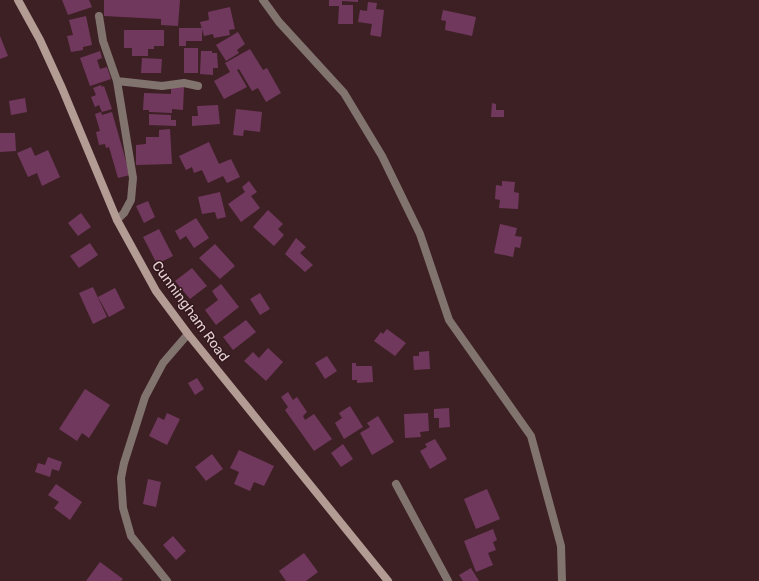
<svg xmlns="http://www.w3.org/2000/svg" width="759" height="581" viewBox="0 0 759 581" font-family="Rubik,sans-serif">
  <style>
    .building { fill: #71385e }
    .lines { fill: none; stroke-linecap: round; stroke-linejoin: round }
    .street { stroke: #81736e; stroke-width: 8 }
    .secondary { stroke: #b39c94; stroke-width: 8 }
    .labels { text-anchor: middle; stroke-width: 3; stroke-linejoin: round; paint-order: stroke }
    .street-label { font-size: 14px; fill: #e4d0d2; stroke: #32171b }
  </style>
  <rect width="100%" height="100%" fill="#3d2024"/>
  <path class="building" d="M62,0H89L92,7L68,15Z
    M104,0H180L178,26L161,25V19L104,16Z
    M329,0H358V2L342,1V5H353V24H338L339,6H329Z
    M368,2L377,3L376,9L384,10L381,37L370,35L372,24L358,22L360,10L367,11Z
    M230,7L235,29L229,30L230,35L214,38L213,34L204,36L200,22L209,20L208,12Z
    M443,10L476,17L472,36L445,30L446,21L441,20Z
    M86,16L92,45L83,47V50L71,52L67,36L73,35L69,20Z
    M179,28H202V41H186V46H179Z
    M124,30H164V46H154V49H148V56H132V48H124Z
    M238,32L245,44L237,50L239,53L226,61L216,45Z
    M0,36L8,56L0,59Z
    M184,48H198V73H184Z
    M250,49L263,70L267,68L281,93L266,102L258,88L252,91L239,69L237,70L247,87L224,99L214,81L230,72L225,63Z
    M100,51L102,58L97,60L100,69L107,67L111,79L90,86L80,58Z
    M201,51H212V53H217L218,68H213V75L200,74Z
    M142,58L162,59L161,73H141Z
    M101,85L102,87L104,86L112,109L102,112L99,105L95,107L91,97L96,95L93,88Z
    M171,86L184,87L183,110L172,109V113L149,112V110H143L144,93L171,94Z
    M25,98L27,112L11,115L9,101Z
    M492,103L496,104V110H504V117H491Z
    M218,105L220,124L192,126V116H198L197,106Z
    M236,109L262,112L260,132L244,130L243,136L233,135Z
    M101,112L102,115L112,112L130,175L118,178L109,147L106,148L105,144L99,145L96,132L100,131L95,114Z
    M149,114L171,115V120H176V126L149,125Z
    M170,129L172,164L136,165V145L146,144V137H159V130Z
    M0,133H15L16,151L0,152Z
    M209,142L219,164L231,159L240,177L227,183L223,176L208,183L202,170L194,173L192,167L186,170L179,156Z
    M31,147L35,156L48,150L60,177L42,186L37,173L28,177L17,153Z
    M249,181L257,192L251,196L260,208L241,222L228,204L245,192L242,187Z
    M502,181L515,182L514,192L519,193L518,209L499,208L500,200L495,199L496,185L502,186Z
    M220,192L226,217L217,219L215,212L202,214L198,197Z
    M148,201L155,217L144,223L136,206Z
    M268,210L283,224L278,229L284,235L274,246L253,227Z
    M81,213L91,227L78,236L68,223Z
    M196,218L209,238L194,248L186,236L180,240L175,231Z
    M500,224L517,228L515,236L522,237L520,248L515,247L513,257L494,253Z
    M159,229L173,256L157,264L143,237Z
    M296,238L306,247L300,253L313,265L305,272L285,254Z
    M90,243L98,255L79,268L70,256Z
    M215,244L235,266L220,279L199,258Z
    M192,268L207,286L190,299L175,281Z
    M221,284L239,307L216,325L205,310L218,300L212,291Z
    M93,287L107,317L93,324L79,293Z
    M115,288L125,308L109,317L98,297Z
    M260,293L270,309L260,315L250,299Z
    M246,320L256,332L233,350L223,337Z
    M387,329L406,343L395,356L374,341L381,332L383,334Z
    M268,348L283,362L266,381L244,361L253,352L259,358Z
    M429,351L430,369L414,370L413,356H419V352Z
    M327,356L337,371L325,379L315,363Z
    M352,363H356V366H372L373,382L357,383V380H352Z
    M197,378L204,389L195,395L188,383Z
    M85,389L110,405L89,438L82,433L77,441L59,429Z
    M288,392L293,400L297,397L307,412L303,416L305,420L314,414L332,439L314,451L285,410L288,407L281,397Z
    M350,406L363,427L344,439L335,423L342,418L339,413Z
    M449,408L450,427L439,428V418H434V409Z
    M167,413L180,419L167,445L149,436L158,417L164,420Z
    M428,413L429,431L420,432L421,437L405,438L404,414Z
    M378,416L394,442L372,455L360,433L370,427L367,423Z
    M435,439L447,459L430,469L420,451L427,447L425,444Z
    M343,444L353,459L341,467L331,453Z
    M239,450L274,466L264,486L254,482L250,491L234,484L239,472L230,468Z
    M212,454L223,469L206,481L195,467Z
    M48,457L62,462L59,471L52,469L50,477L35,472L38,463L45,465Z
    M148,479L161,482L156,507L143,504Z
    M56,484L82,502L70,520L54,508L59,502L48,495Z
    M487,489L500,519L476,529L464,499Z
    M493,529L497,540L493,542L496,550L488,553L493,565L476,572L464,541Z
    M173,536L186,551L176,560L163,545Z
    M304,553L318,572L306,581H286L279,571Z
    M100,562L123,579L121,581H86Z
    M471,568L479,581H463L459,575Z"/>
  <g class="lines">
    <path class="street" d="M263,0L279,22L344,93L382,156L420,234L449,320L531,436L561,546L562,581
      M99,16L103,41L117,81L133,178L131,200L124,213L117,220
      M117,81L162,86L184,83L198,86
      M396,484L448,581
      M167,581L131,536L123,508L121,478L124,463L145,397L163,363L188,334"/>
    <path class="secondary" d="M18,0L40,40L62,88L117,220L156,291L188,334L388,581"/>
  </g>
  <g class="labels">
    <g class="street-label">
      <text transform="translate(191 311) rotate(54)" y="5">Cunningham Road</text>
    </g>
  </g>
</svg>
